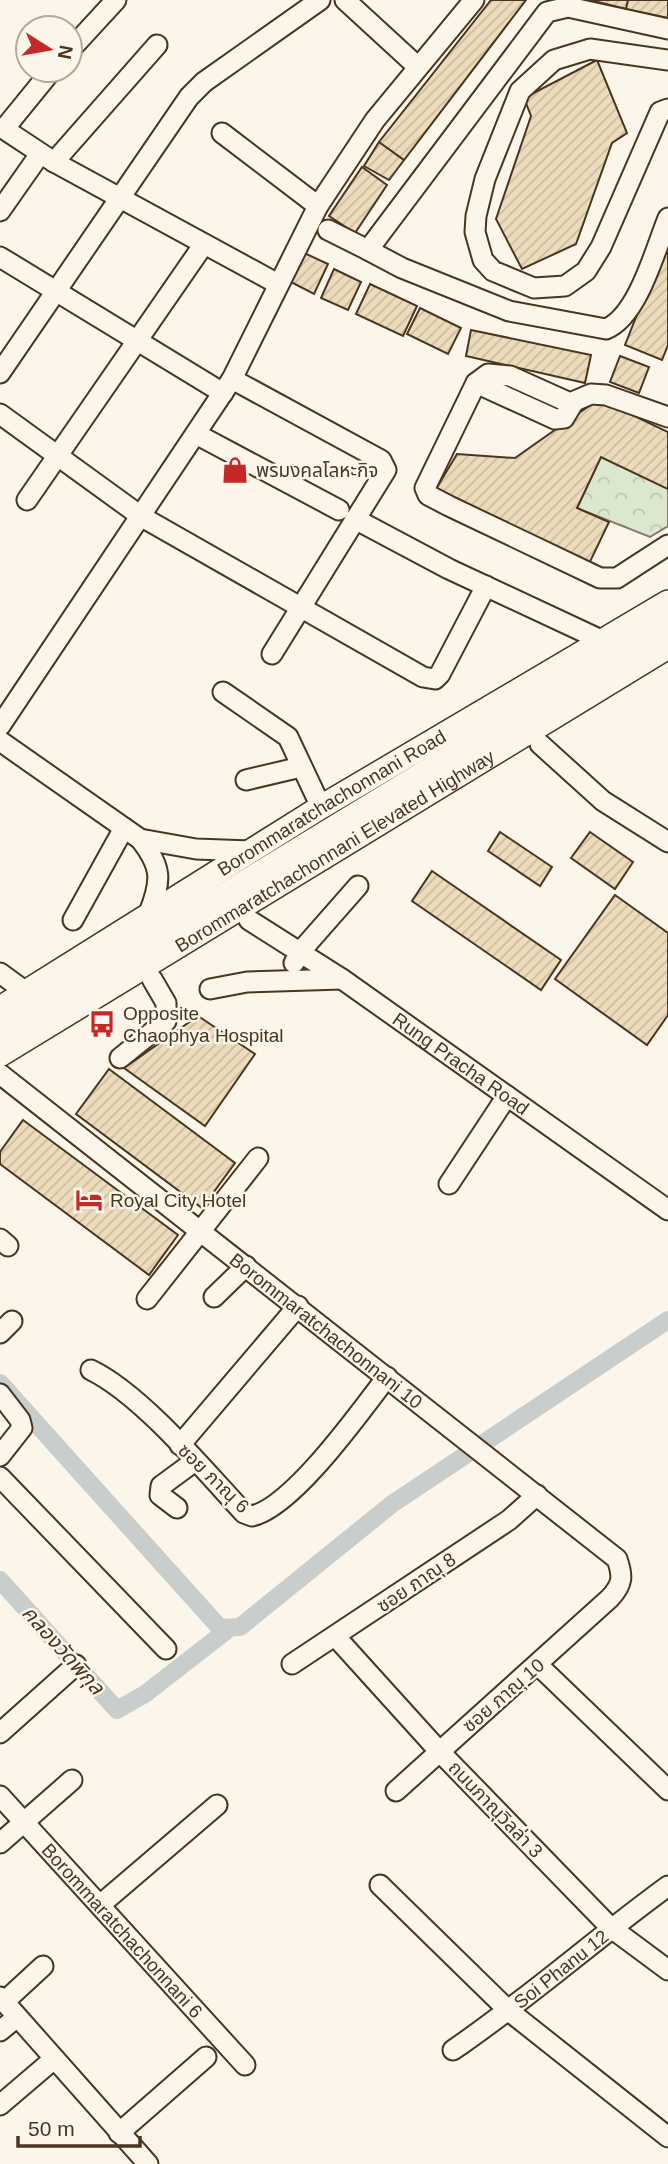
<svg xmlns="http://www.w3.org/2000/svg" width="668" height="2164" viewBox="0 0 668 2164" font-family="Arial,'Noto Sans Thai',sans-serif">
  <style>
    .park { fill: url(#park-crowns); stroke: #887966; stroke-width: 2 }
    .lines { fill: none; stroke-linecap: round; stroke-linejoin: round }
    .canal { stroke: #c9cecd; stroke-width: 18 }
    .building { fill: url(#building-hatch); stroke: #4a3520; stroke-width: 2 }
    .minor-casing { stroke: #4a3520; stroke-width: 23 }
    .major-casing { stroke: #4a3520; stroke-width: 26 }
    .minor { stroke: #fbf6e9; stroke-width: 19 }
    .major { stroke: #fbf6e9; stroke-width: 23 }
    .labels { text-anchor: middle; stroke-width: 5; stroke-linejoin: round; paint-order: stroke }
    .poi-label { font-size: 19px; fill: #4a3520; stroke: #fbf6e9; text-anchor: start }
    .street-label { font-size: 19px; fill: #4a3520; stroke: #fbf6e9 }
    .water-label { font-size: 21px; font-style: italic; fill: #4a3520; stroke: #fbf6e9 }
  </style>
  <defs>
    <pattern id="park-crowns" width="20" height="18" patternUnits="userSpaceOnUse" patternTransform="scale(1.75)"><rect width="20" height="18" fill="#dce7d0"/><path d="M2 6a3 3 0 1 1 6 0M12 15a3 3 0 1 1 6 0" fill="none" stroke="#bec7b2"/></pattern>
    <pattern id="building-hatch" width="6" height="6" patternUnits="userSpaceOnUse" patternTransform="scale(1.75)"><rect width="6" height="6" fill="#ecdcbc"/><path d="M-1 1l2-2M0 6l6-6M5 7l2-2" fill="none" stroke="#ccbda1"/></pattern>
  </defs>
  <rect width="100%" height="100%" fill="#fbf6e9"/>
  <path class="park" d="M601,457L668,489V526L650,537L577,508Z"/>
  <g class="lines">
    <path class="canal" d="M0,1383L220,1628L240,1627L392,1504L668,1320
      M0,1580L117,1710L145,1694L230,1628"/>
  </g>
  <path class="building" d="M491,0H526L404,160L379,142Z
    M590,0H628L626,9Z
    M628,0H668V18L626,9Z
    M597,60L627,133L612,143L576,244L522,269L496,219L531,116L524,98Z
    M379,142L404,160L389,180L364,166Z
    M362,167L387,185L355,233L329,216Z
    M668,236V345L662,360L625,345Z
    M302,252L328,264L314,294L289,281Z
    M334,269L361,282L348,310L321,298Z
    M370,284L417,306L403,336L356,314Z
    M420,308L461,328L448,354L407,334Z
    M471,330L591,355L585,383L466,356Z
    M620,356L649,367L639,393L610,382Z
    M599,399L668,432V489L601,457L577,508L609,522L587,568L436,489L457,454L515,458Z
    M500,832L552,867L540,886L488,851Z
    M590,832L633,862L615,889L571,858Z
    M432,871L561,960L541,990L412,901Z
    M615,895L668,933V1015L647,1045L555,979Z
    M198,1016L255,1054L205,1126L124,1068Z
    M109,1069L235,1163L202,1208L76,1114Z
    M23,1120L178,1235L149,1275L0,1164V1152Z"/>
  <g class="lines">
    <defs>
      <g id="minor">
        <path d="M345,0L418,67"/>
        <path d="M668,29L568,7L547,12L368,250L402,268L509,311L606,329C638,316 655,250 668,218"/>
        <path d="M70,50L116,0"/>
        <path d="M668,60L590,49L554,60L520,91L485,179L476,216L475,232L483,260L493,271L534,288L565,286L586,271L601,247L660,112L668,109"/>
        <path d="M52,70L4,129L54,162L278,284"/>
        <path d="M222,133L318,206"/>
        <path d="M54,162L157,45"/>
        <path d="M0,211L40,154"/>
        <path d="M328,230L368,250"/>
        <path d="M0,257L223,393"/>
        <path d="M0,373L189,97L204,82L320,0"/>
        <path d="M232,379L381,460L386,470L272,654"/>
        <path d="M476,383L555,419L564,418L573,403"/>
        <path d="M0,414L142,517L423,677L435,679L440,674L486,586"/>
        <path d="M668,417L606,395L591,394L570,403L510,376L488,374L476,383L425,488L428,495L449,506L600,578H617L668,545"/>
        <path d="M196,434L339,510"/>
        <path d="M27,500L204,244"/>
        <path d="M355,519L449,569L601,640"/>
        <path d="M223,692L288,737L321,807"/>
        <path d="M0,726L232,379L318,206L375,120L474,0"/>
        <path d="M0,741L140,839C162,867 162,880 149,913"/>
        <path d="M540,744L603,801L668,842"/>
        <path d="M246,780L301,767"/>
        <path d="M140,839L196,849L251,851"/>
        <path d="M73,920L124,828"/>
        <path id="s1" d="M249,920L342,979L668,1210"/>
        <path d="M294,963L300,952L358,886"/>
        <path d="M0,973L26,992"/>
        <path d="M210,989L247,982L342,979"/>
        <path d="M120,1058L166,1021V1003L152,979"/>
        <path id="s2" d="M0,1074L617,1559C623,1576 623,1584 610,1598L396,1791"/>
        <path d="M449,1184L507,1096"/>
        <path d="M0,1239L8,1246"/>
        <path d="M214,1297L246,1266"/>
        <path d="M147,1299L258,1158"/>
        <path d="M0,1333L12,1321"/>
        <path d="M91,1370C142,1395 204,1470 244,1513L252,1516C293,1507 360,1412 387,1377"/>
        <path d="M0,1394L20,1420L22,1428L0,1456"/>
        <path d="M180,1445L298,1306"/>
        <path d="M0,1477L166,1649"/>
        <path d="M177,1508L160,1495L161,1486L195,1461"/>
        <path d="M335,1636L439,1751L610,1927L668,1970"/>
        <path d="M292,1664L509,1520L537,1495"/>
        <path d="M538,1665L668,1790"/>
        <path d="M0,1733L76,1665"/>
        <path id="s3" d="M0,1796L245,2065"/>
        <path d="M0,1843L72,1780"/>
        <path d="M380,1885L509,2011L668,2137"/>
        <path d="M100,1905L217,1805"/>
        <path d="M0,1997L148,2164"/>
        <path d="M0,2002H4L43,1966"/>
        <path d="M0,2031L17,2017"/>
        <path id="s4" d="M453,2050C528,1999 595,1939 668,1886"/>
        <path d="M0,2105L54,2059"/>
        <path d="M119,2133L206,2057"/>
      </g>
      <g id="major">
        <path id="s5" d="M0,1008L321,807L668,602"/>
        <path d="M0,1031L668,624"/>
        <path id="s6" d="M0,1055L668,647"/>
      </g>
    </defs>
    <use href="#minor" class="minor-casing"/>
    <use href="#major" class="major-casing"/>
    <use href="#minor" class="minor"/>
    <use href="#major" class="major"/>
  </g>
  <defs>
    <symbol id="shop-bare" viewBox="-9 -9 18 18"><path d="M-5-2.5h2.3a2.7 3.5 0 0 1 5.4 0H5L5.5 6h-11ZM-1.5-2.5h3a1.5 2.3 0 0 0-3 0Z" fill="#c62828" stroke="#fbf6e9" stroke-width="2.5" paint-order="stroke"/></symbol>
    <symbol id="bus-bare" viewBox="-9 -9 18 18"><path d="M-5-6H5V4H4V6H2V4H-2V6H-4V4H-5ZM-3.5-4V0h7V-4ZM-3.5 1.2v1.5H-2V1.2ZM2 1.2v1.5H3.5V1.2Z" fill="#c62828" stroke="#fbf6e9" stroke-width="2.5" paint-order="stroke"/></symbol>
    <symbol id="hotel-bare" viewBox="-9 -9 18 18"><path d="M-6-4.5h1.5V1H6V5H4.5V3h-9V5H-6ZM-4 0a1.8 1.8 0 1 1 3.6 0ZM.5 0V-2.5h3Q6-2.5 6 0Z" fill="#c62828" stroke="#fbf6e9" stroke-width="2.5" paint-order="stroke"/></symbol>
  </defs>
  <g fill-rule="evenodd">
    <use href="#shop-bare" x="216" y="451" width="38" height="38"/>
    <use href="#bus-bare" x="83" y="1005" width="38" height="38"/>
    <use href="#hotel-bare" x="70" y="1181" width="38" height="38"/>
  </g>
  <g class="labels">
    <g class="poi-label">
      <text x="256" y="477">พรมงคลโลหะกิจ</text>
      <text x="123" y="1020">Opposite<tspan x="123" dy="22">Chaophya Hospital</tspan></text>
      <text x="110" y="1207">Royal City Hotel</text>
    </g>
    <g class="street-label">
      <text dy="7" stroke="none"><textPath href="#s5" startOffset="390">Borommaratchachonnani Road</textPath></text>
      <text dy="7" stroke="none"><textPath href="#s6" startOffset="392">Borommaratchachonnani Elevated Highway</textPath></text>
      <text dy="7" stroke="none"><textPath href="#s1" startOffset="256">Rung Pracha Road</textPath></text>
      <text dy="7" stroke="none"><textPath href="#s2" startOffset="415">Borommaratchachonnani 10</textPath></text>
      <text transform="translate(214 1478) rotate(44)" y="7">ซอย ภาณุ 6</text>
      <text transform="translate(416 1582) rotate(-34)" y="7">ซอย ภาณุ 8</text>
      <text transform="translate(503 1695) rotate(-41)" y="7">ซอย ภาณุ 10</text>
      <text transform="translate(496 1809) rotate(46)" y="7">ถนนภาณุวิลล่า 3</text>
      <text dy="7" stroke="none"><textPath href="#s3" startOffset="182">Borommaratchachonnani 6</textPath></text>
      <text dy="7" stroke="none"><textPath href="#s4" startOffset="135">Soi Phanu 12</textPath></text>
    </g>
    <g class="water-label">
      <text transform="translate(63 1650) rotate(48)" y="7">คลองวัดพิกุล</text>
    </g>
  </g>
  <g transform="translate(49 49) rotate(101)"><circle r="33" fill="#fbf6e9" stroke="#b4a999" stroke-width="2"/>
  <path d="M0-5L12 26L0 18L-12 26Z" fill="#c62828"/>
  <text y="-10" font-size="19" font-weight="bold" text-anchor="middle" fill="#4a3520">N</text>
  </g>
  <path d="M18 2136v10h122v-10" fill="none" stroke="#4a3520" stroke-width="3.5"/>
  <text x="28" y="2136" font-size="21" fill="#4a3520" stroke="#fbf6e9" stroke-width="5" paint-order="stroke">50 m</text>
</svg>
